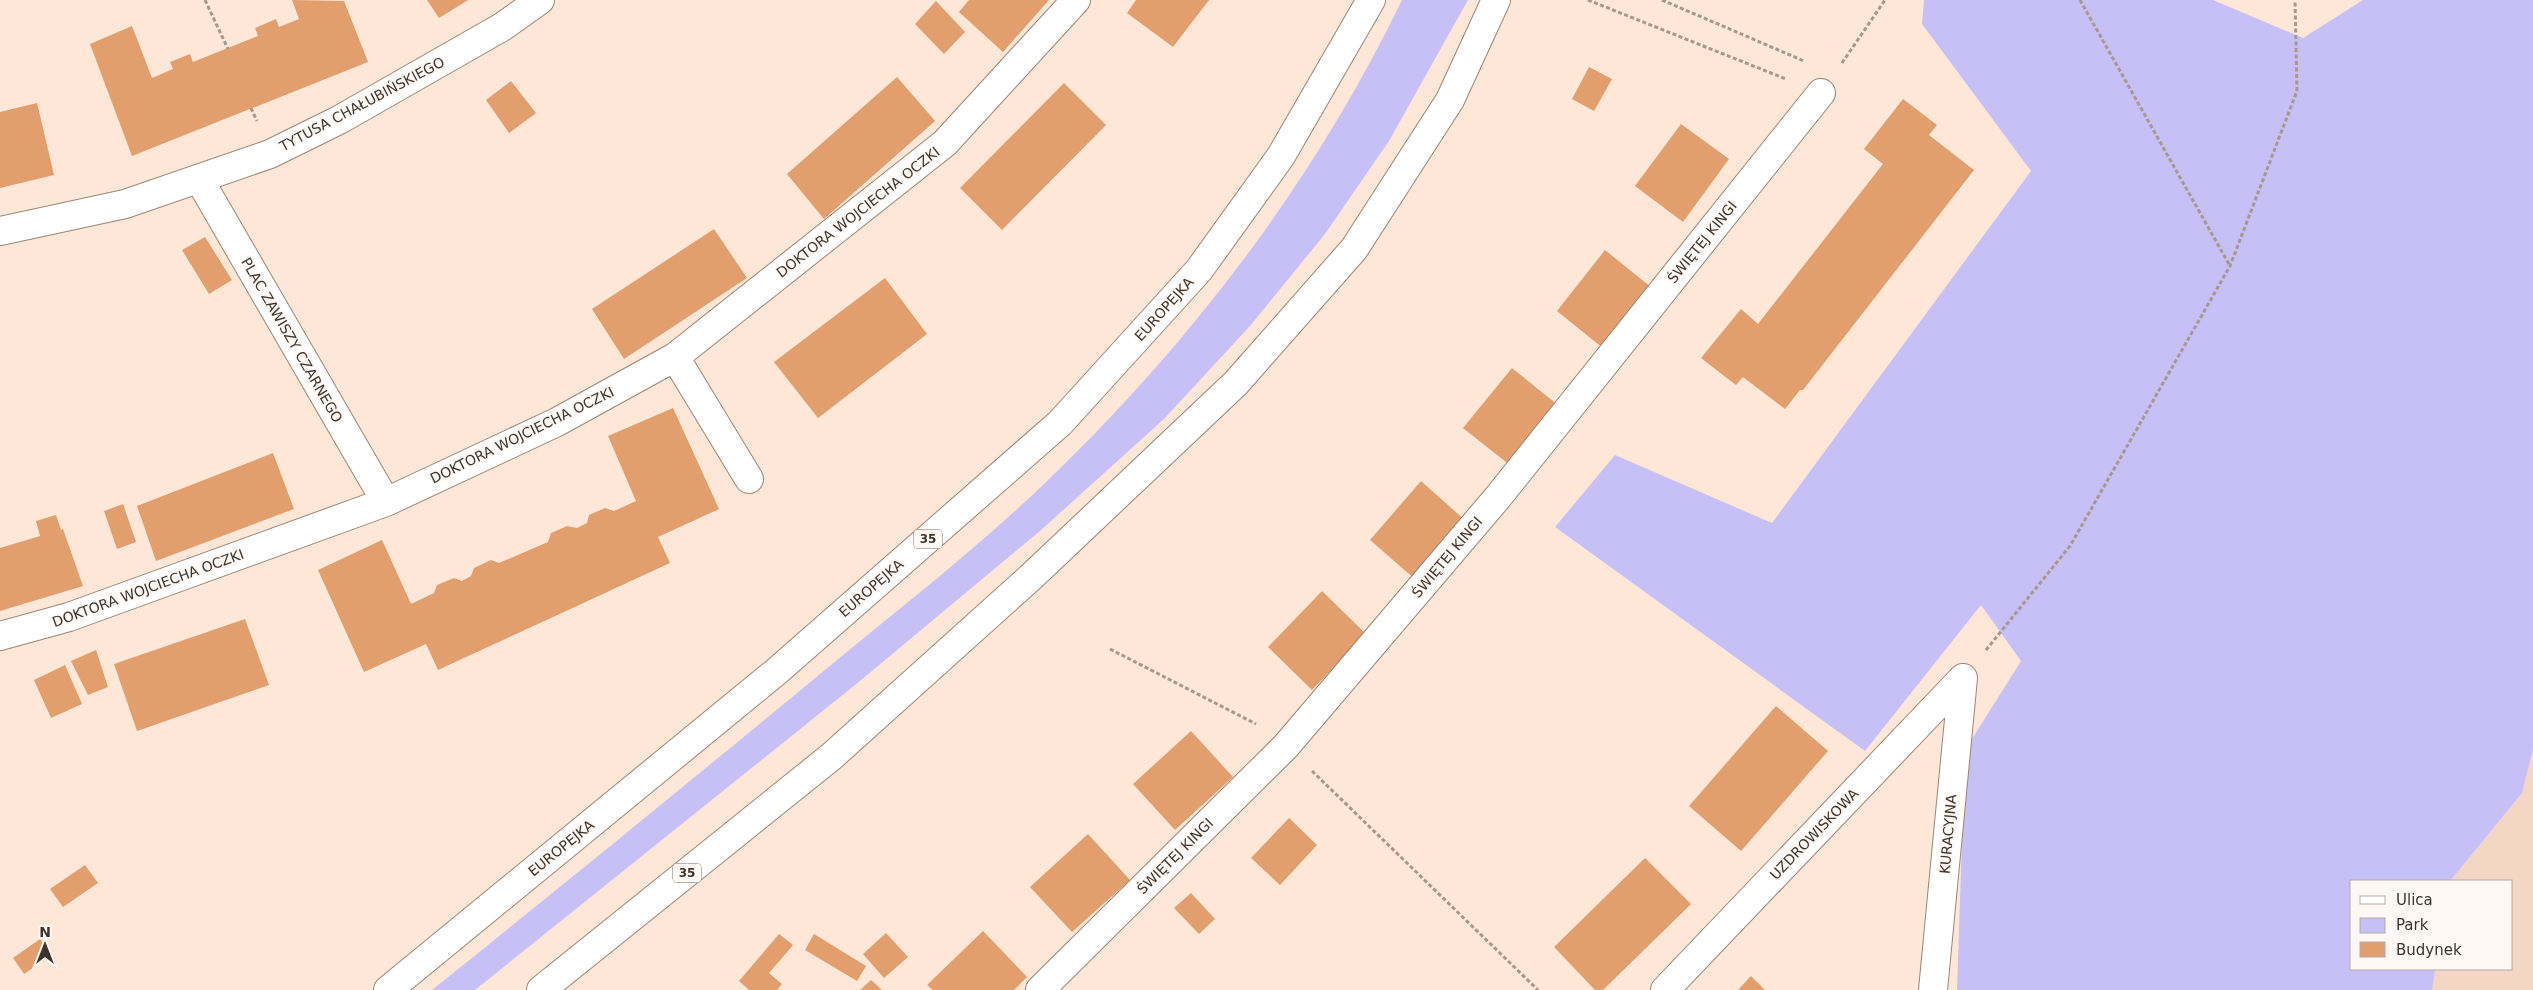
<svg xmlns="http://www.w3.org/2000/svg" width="2533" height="990" viewBox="0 0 2533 990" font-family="'DejaVu Sans',sans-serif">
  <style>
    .built { fill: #f3d6c4 }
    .green { fill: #c6c0f7 }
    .building { fill: #e29e6d }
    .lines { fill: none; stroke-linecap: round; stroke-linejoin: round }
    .minor-casing { stroke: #9e8472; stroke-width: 30 }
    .major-casing { stroke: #9e8472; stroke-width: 30 }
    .path { stroke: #a8978a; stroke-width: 3; stroke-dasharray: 4 2.5; stroke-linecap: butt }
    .minor { stroke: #fff; stroke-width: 28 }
    .major { stroke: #fff; stroke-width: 28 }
    .labels { text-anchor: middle; stroke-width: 4; stroke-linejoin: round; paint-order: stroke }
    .shield { fill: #fef8f4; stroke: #786f68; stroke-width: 1 }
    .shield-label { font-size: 12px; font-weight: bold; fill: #3f342c }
    .street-label { font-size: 14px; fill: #3f342c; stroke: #fef8f4 }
  </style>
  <rect width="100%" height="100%" fill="#fee7d7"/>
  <path class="built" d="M2533,749V990H2432L2435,969H2512V881H2450L2522,793Z"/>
  <path class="green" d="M1402,0H1468L1389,141L1325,234L1250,326L1164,419L1040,531L860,681L475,990H432C558,889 683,787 808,684C887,618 970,555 1044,484C1190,344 1314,182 1402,0Z
    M1924,0H2213L2303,38L2363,0H2533V749L2522,793L2450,881H2352V969H2435L2432,990H1957L1965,750L2021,661L1981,605L1865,751L1555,527L1615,455L1772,523L2031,171L1922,24Z"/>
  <path class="building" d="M292,0L344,1L368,62L132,156L90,44L132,26L152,78L173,69L170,62L190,54L193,62L258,36L255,28L276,19L279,27L299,19Z
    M427,0H468L439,18Z
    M969,0H1049L1003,52L959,12Z
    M1136,0H1209L1173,47L1127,13Z
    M936,1L965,32L944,54L915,24Z
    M1589,67L1612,79L1594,111L1572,99Z
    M897,77L935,121L824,219L787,174Z
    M511,81L536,113L509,133L486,100Z
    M1064,83L1106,125L1002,230L960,188Z
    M1903,99L1937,125L1929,135L1974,170L1803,390H1800L1785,409L1743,377L1736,385L1701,358L1741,309L1758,324L1883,164L1864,149Z
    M37,103L54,175L0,188V112Z
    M1681,124L1729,159L1683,222L1635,186Z
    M714,229L747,278L624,359L592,309Z
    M205,237L232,280L209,294L182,250Z
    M1605,250L1652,288L1604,349L1557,311Z
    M885,278L927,334L818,418L774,362Z
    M1512,368L1559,406L1511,466L1463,428Z
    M673,408L719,509L658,537L670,563L438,670L426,644L364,672L318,570L382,540L411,604L434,593L437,585L454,578L462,581L471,576L474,568L491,560L499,563L548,542L551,533L567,526L577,528L587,523L589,515L605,508L614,511L636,501L608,436Z
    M273,453L294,509L156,561L137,506Z
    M1421,481L1467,522L1416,580L1370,540Z
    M123,504L136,542L117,549L104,511Z
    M56,515L61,530L63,529L83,586L0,611V548L40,536L36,521Z
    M1322,591L1366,634L1312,690L1268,647Z
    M245,619L269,685L137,731L114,664Z
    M96,650L108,687L88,695L71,661Z
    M65,665L82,704L51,718L34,680Z
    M1776,706L1828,751L1741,851L1689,806Z
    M1191,731L1233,777L1175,830L1133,784Z
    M1289,818L1317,845L1280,885L1251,858Z
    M1088,834L1130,880L1072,932L1030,887Z
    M1645,858L1691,904L1603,990H1595L1554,947Z
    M85,865L98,883L63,907L50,889Z
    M1191,893L1215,919L1199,934L1174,908Z
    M983,931L1027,977L1014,990H933L927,985Z
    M886,933L908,957L884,978L863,954Z
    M779,934L793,945L769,973L782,984L777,990H749L739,981Z
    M814,934L866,966L857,981L805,950Z
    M40,939L51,955L24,974L13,958Z
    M1751,976L1765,990H1738Z
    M871,980L882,990H860Z"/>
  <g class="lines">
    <defs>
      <path id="minor" d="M199,179L386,502
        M0,231L125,204L270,154L339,120L502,27L540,0
        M675,357L749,479
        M0,636L69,617L386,502L557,422L675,357L945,143L1076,0
        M1040,990L1286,746L1498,497L1821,93
        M1665,990L1963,678
        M1933,990L1963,678"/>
      <path id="major" d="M388,990L777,671L1060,423L1199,270L1281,156L1371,0
        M541,990L832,756L1032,576L1236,383L1354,249L1450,100L1496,0"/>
    </defs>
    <use href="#minor" class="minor-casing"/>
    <use href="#major" class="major-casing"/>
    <path class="path" d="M205,0L228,49
      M1588,0L1786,79
      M1662,0L1804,61
      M2080,0L2230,266
      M1842,63L1885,0
      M251,108L257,121
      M1110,649L1256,724
      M1986,650L2070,546L2230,266L2297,91L2295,0
      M1312,771L1538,990"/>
    <use href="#minor" class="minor"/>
    <use href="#major" class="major"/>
  </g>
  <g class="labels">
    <g class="shield">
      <rect x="914" y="529.5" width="28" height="19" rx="4"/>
      <rect x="673" y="863.5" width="28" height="19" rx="4"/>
    </g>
    <g class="shield-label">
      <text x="928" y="543">35</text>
      <text x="687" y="877">35</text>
    </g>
    <g class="street-label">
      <text transform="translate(362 104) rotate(-28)" y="5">TYTUSA CHAŁUBIŃSKIEGO</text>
      <text transform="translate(858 212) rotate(-38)" y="5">DOKTORA WOJCIECHA OCZKI</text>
      <text transform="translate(1702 242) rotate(-51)" y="5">ŚWIĘTEJ KINGI</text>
      <text transform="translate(1164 309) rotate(-48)" y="5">EUROPEJKA</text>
      <text transform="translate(292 340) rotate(60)" y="5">PLAC ZAWISZY CZARNEGO</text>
      <text transform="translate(522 435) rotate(-26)" y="5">DOKTORA WOJCIECHA OCZKI</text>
      <text transform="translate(1447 557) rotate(-50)" y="5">ŚWIĘTEJ KINGI</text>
      <text transform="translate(148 588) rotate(-20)" y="5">DOKTORA WOJCIECHA OCZKI</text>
      <text transform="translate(871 588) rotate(-41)" y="5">EUROPEJKA</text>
      <text transform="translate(1814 834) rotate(-46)" y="5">UZDROWISKOWA</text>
      <text transform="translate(1948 834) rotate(-85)" y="5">KURACYJNA</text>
      <text transform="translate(561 848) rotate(-39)" y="5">EUROPEJKA</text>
      <text transform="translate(1175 856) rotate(-45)" y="5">ŚWIĘTEJ KINGI</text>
    </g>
  </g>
  <rect x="2350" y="880" width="162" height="90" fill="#fef8f4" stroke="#b2aaa4"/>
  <rect x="2360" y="896" width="25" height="8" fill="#ffffff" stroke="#b2aaa4"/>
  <text x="2396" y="905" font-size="15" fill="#3f342c">Ulica</text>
  <rect x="2360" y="918" width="25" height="15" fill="#c6c0f7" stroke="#b2aaa4"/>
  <text x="2396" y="930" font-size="15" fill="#3f342c">Park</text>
  <rect x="2360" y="942" width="25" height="15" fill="#e29e6d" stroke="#b2aaa4"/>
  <text x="2396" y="955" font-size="15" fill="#3f342c">Budynek</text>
  <g transform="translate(45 945)" stroke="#fef8f4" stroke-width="4" paint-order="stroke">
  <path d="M0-4L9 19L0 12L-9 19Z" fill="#3f342c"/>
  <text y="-8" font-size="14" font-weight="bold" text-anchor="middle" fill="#3f342c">N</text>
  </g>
</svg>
